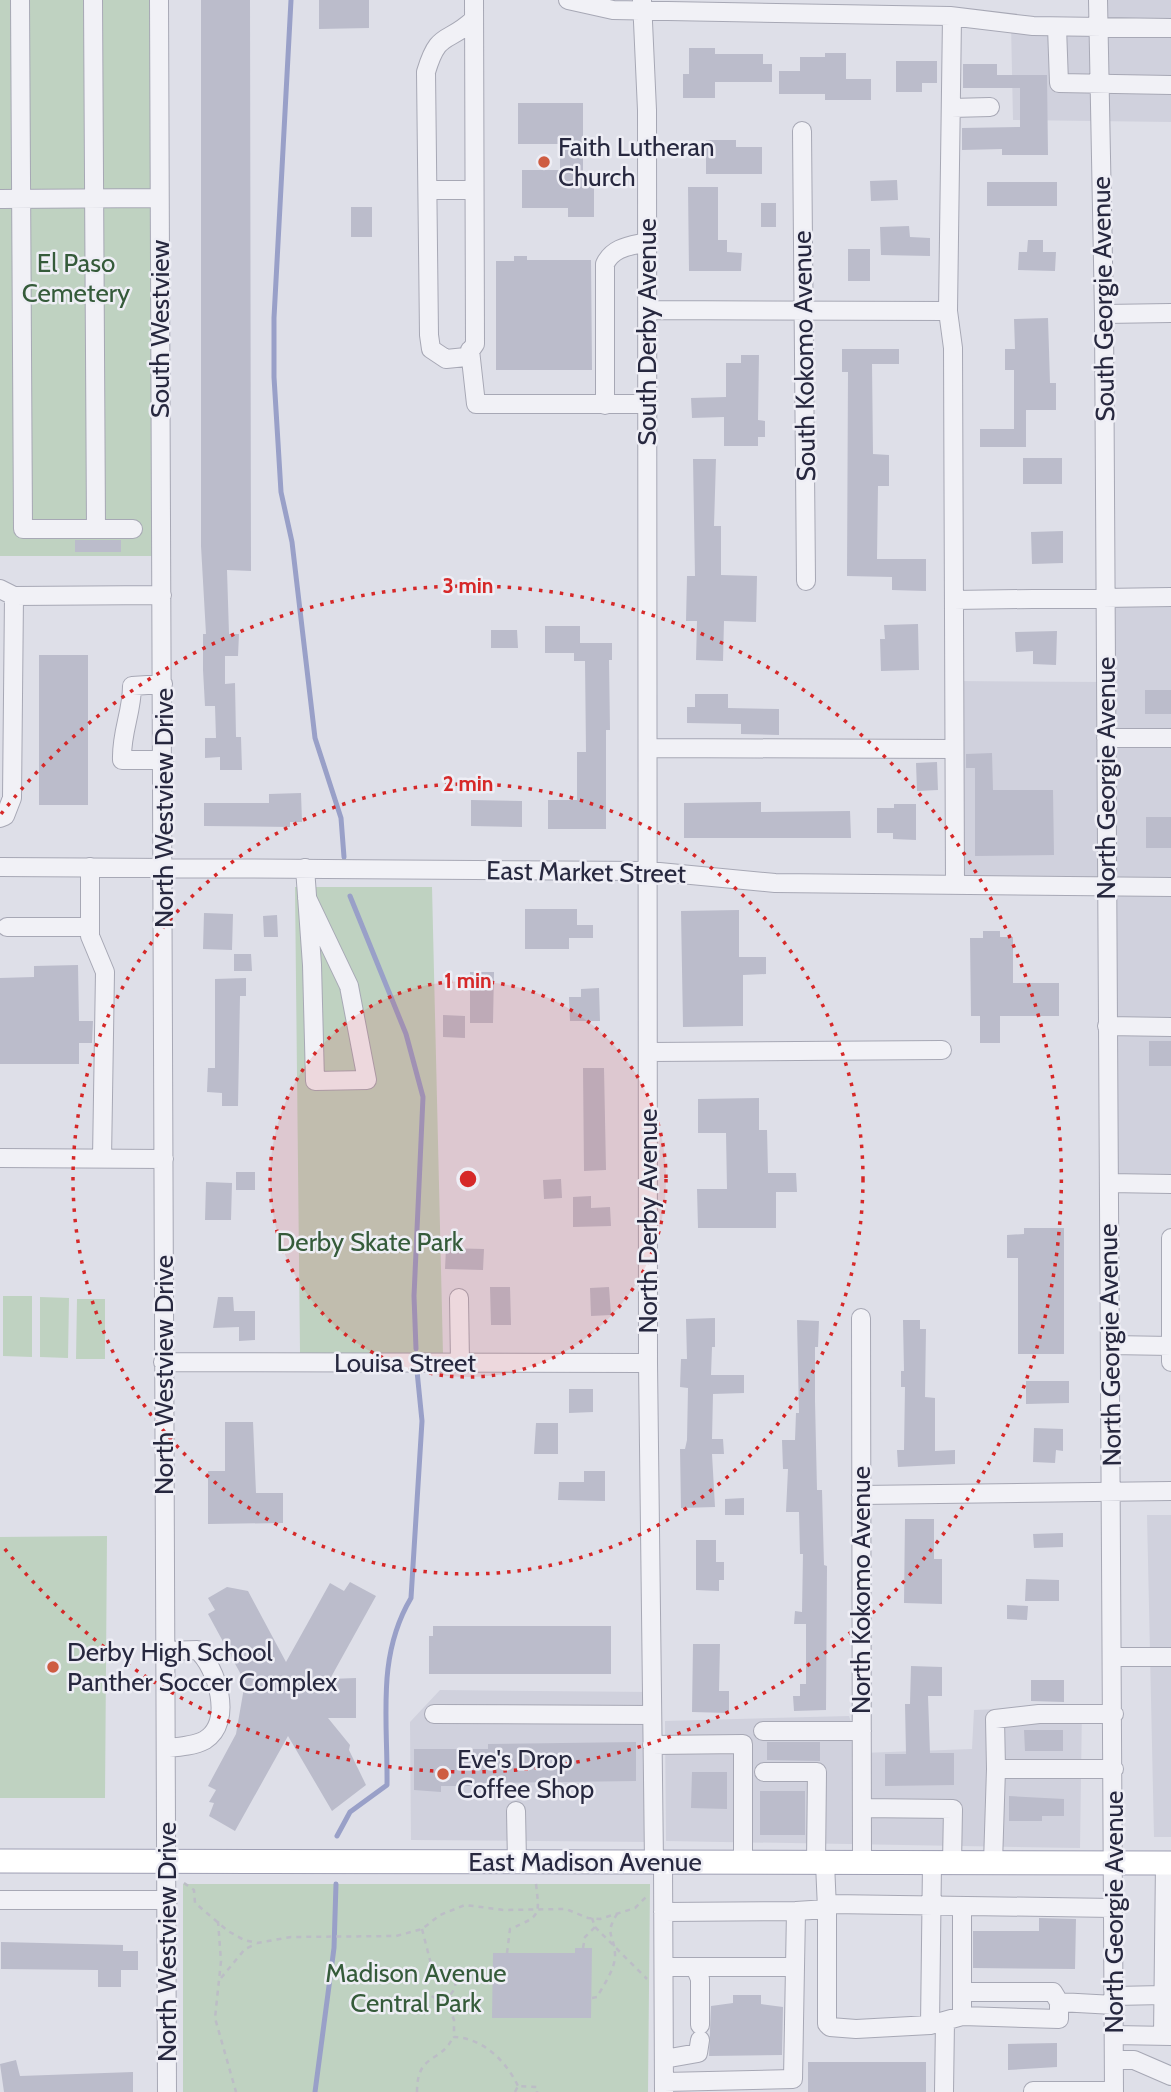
<svg xmlns="http://www.w3.org/2000/svg" width="1171" height="2092" viewBox="0 0 1171 2092" font-family="Cabin,sans-serif">
  <style>
    .built { fill: #d0d1dd }
    .green { fill: #bfd2c1 }
    .lines { fill: none; stroke-linecap: round; stroke-linejoin: round }
    .stream { stroke: #99a0c8; stroke-width: 5 }
    .building { fill: #bbbccb }
    .minor-casing { stroke: #a7a8b5; stroke-width: 20 }
    .major-casing { stroke: #9e9fb4; stroke-width: 25 }
    .path { stroke: #bcbdc6; stroke-width: 2.5; stroke-dasharray: 5 5; stroke-linecap: butt }
    .minor { stroke: #f1f1f6; stroke-width: 18 }
    .major { stroke: #fff; stroke-width: 23 }
    .ring { fill: none; stroke: #d62828; stroke-width: 3.5; stroke-dasharray: 3.5 7 }
    .poi-dot { fill: #ce5c42; stroke: #eeeef5; stroke-width: 2.5 }
    .labels { text-anchor: middle; stroke-width: 5; stroke-linejoin: round; paint-order: stroke }
    .poi-label { font-size: 26px; fill: #27283f; stroke: #eeeef5; text-anchor: start }
    .park-label { font-size: 26px; fill: #355b3a; stroke: #eeeef5 }
    .street-label { font-size: 26px; fill: #27283f; stroke: #eeeef5 }
    .centre { fill: #d62828; stroke: #eeeef5; stroke-width: 3.5 }
    .ring-label { font-size: 21px; text-anchor: middle; font-weight: bold; fill: #d62828; stroke: #eeeef5; stroke-width: 5; stroke-linejoin: round; paint-order: stroke }
  </style>
  <rect width="100%" height="100%" fill="#dedfe8"/>
  <path class="built" d="M1098,0H1171V122L1013,120L1011,24L1098,28Z
    M1171,597V1184L1109,1183L1106,886L955,885L954,681L1105,682V598Z
    M1147,1515H1171V1837H1154Z
    M440,1690L652,1692L654,1842L411,1840L410,1722Z
    M1082,1706L1080,1848L666,1841L665,1721L849,1716L862,1753L972,1749L974,1710Z"/>
  <path class="green" d="M0,0H152L153,556H0Z
    M295,887H432L443,1354L300,1353Z
    M3,1296H32V1357L3,1356Z
    M40,1297L69,1298L68,1358L40,1357Z
    M77,1299H105V1359H76Z
    M107,1536L105,1798H0V1537Z
    M183,1884H650L648,2092H183Z"/>
  <g class="lines">
    <path class="stream" d="M291,0L274,318V377L281,492L292,542L315,738L341,818L344,857
      M350,896L406,1034L423,1097L414,1296L416,1349
      M337,1836L350,1812L387,1785C388,1720 376,1657 411,1598L422,1421L417,1371
      M315,2092L334,1948L336,1884"/>
  </g>
  <path class="building" d="M201,0H250L251,571L227,570L229,634H239L238,656H225V684L235,683L236,737H241L242,770H220V757L205,758V738H216L215,706H205L203,670V634H206L201,546Z
    M319,0H369V28L319,29Z
    M689,48H715V54H763V64H772V82H715V98H683V74H689Z
    M825,53H846V79H871V100H825V94H779V71H800V57H825Z
    M896,61H937V83H922V92H896Z
    M963,64H997V75H1047L1048,155H1002V149L962,150V128L1020,127V88H963Z
    M518,103H583V184H594V217H568V208H522V170H560V144H518Z
    M706,140H736V147H762V174H706Z
    M897,180L898,200L871,201L870,181Z
    M987,182H1057V206H987Z
    M688,187H718V240H727V252L742,253L741,271H689Z
    M761,203H776V227H761Z
    M351,207H372V237H351Z
    M909,226L910,237L930,238V256L881,255L880,227Z
    M1028,240H1043V252H1056L1055,271L1018,270L1019,252H1027Z
    M848,249H870V281H848Z
    M514,256H527V260H591L592,370H496V261H514Z
    M1048,318L1050,383H1056V410H1026V447H980V429H1014V370H1005V349H1015L1014,319Z
    M842,349H899V364H872L873,454L889,455V486H878L877,559H926V591L892,590V577L847,576L848,372H842Z
    M741,355H759L758,420L765,421V437H758V446H724V417L692,418L691,398L726,397V363H741Z
    M1023,458H1062V484H1023Z
    M693,459H716L714,526H721V575L757,576L756,622L724,621L723,661L696,660L697,621H686L687,576H695Z
    M1063,531V563L1032,564L1031,532Z
    M75,540H121V552H75Z
    M918,624L919,670L881,671L880,639H885L884,625Z
    M545,626H580V643H612V660H609L610,730H606V829H548V800H577V752H586L585,661H574V653H545Z
    M491,630H517L518,648H491Z
    M1057,631L1056,665L1033,664V651L1016,652L1015,632Z
    M39,655H88V805H39Z
    M1145,690H1171V714H1145Z
    M695,694H728V708L779,709V735L741,734V724L687,723V707H695Z
    M992,753L993,790H1053L1054,855L975,856V768H966V754Z
    M937,762L938,790L917,791L916,763Z
    M301,793L302,822H290V827L204,826V803H269V794Z
    M471,800L522,801V827L471,826Z
    M761,802V812L850,811L851,838H684V803Z
    M894,804H916V840L893,839V833H877V808H894Z
    M1146,817H1171V848H1146Z
    M525,909H577V925H593V938H569V949H525Z
    M739,910V957H766V974L743,975V1026L683,1027L681,911Z
    M204,913L233,914L232,950L203,949Z
    M277,915L278,937H264L263,916Z
    M983,931H1000V937H1013V983H1059V1016H1000V1043H980V1016H971L970,938H983Z
    M234,954H251L252,971H234Z
    M78,965L79,1021H93L92,1043H79V1064H0V978L34,977V966Z
    M470,972H494L493,1023H470Z
    M246,978V996H240L238,1106H222V1093L207,1092L208,1068H215V979Z
    M599,988L600,1021H570L569,997H581V989Z
    M443,1015L465,1016V1038L443,1037Z
    M1149,1041H1171V1066H1149Z
    M583,1068H604L606,1170L584,1171Z
    M759,1098V1130H767L768,1173H796L797,1192H776V1228H698L697,1189H727L726,1133H698V1099Z
    M236,1172H255V1190H236Z
    M561,1179L562,1198L544,1199L543,1180Z
    M206,1182L232,1183L231,1220H205Z
    M591,1196V1208L610,1207L611,1226L573,1227V1197Z
    M1024,1228H1064V1354H1018V1258H1007V1235L1024,1234Z
    M446,1248L484,1249L483,1270L445,1269Z
    M490,1287H510L511,1325H491Z
    M609,1287L611,1315L591,1316L590,1288Z
    M218,1297H233L234,1311H255V1340L239,1341V1327L213,1328Z
    M715,1318V1347H712L711,1375H744V1393L713,1394L712,1439H723L724,1454H712L715,1507L681,1508L680,1449H685L687,1440L688,1388L680,1387L681,1359H687L686,1319Z
    M797,1320L819,1321L818,1347H815V1401L817,1490H822L824,1565L827,1566L826,1710L794,1711L793,1696H800V1684H806V1624H794L795,1611L802,1612L803,1554H800L799,1512H786L788,1469H783L782,1440H795L796,1413H799Z
    M903,1320H920V1329H926L925,1397L935,1398V1451L955,1450V1464L898,1467L897,1450H904L905,1387H901V1371H904Z
    M1026,1381H1069V1403L1026,1404Z
    M569,1389H593V1412L569,1413Z
    M225,1422H253L256,1493H283V1523L208,1524V1471H225Z
    M536,1423H558V1454H534Z
    M1034,1428L1063,1429V1451L1056,1450L1055,1463L1033,1462Z
    M584,1471H605V1501L558,1500L559,1482H584Z
    M744,1498V1515H725V1499Z
    M905,1519H934V1559H942V1604L904,1603Z
    M1063,1533V1547L1034,1548L1033,1534Z
    M696,1540H716V1562H724V1580H719V1591L696,1590Z
    M1026,1579L1059,1580V1601H1025Z
    M350,1582L376,1596L330,1679L356,1678V1718H328L350,1745L349,1750L366,1785L332,1811L288,1736L235,1831L209,1816L214,1803L209,1802L216,1790L208,1786L236,1734L245,1682L208,1614L215,1610L208,1598L227,1587L248,1591L286,1662L330,1583L344,1591Z
    M1007,1605L1028,1606L1027,1620L1007,1619Z
    M433,1626H611V1674H429V1636H433Z
    M693,1644H720L719,1691H729V1713L692,1712Z
    M911,1666L942,1667V1696H928L930,1753H954V1785L885,1786V1754H906L905,1704H910Z
    M1031,1680H1064V1702L1031,1701Z
    M1024,1730H1063V1751H1025Z
    M636,1742V1781L484,1783V1786H441V1792L414,1790V1749H488V1744Z
    M767,1742H820V1761L767,1760Z
    M692,1772H727V1809L691,1808Z
    M760,1791H805V1835H760Z
    M1009,1796L1064,1799V1816H1042V1821H1009Z
    M1039,1918L1076,1919L1075,1969L973,1968V1931H1039Z
    M1,1942L123,1945V1951H138V1970H121V1987H98V1970L1,1969Z
    M575,1948H592L591,2018H492L493,1953H575Z
    M733,1995H761V2004L783,2007L782,2055L709,2056L711,2006L733,2003Z
    M1057,2043V2067L1008,2070V2044Z
    M16,2060L20,2076L133,2072V2092H4L0,2064Z
    M808,2062H926V2092H808Z"/>
  <g class="lines">
    <defs>
      <path id="minor" d="M20,0L23,529H133
        M93,0L96,529
        M159,0L167,2092
        M568,0L613,10L950,16L1033,26L1171,28
        M642,0L647,110L648,1363L654,1862
        M1098,0L1104,314L1114,2092
        M952,17L948,311L953,348L955,885
        M474,19C447,45 439,29 426,72L429,335L431,349L446,359L466,357L475,344L474,0
        M1057,27L1059,83L1171,85
        M951,108L990,107
        M802,131L806,581
        M428,190H474
        M0,199L159,198
        M647,310L948,311
        M1104,314L1171,313
        M470,350L476,404H647
        M605,405V264C613,247 630,246 647,242
        M0,589L14,596L162,595
        M954,600L1171,597
        M163,684L132,686C132,713 121,732 122,760H164
        M1106,738H1171
        M649,748L954,749
        M0,818L5,816L12,798L14,596
        M0,867L649,871L775,883L1171,887
        M90,867V936L105,972L102,1159
        M305,868L312,965L315,1081L367,1080L349,986L307,898
        M7,927H89
        M1107,1026L1171,1027
        M649,1052L942,1050
        M0,1158L164,1159
        M1109,1183L1171,1184
        M1171,1238V1362
        M459,1298L460,1363
        M861,1318L862,1863
        M1111,1345L1171,1346
        M163,1362L648,1363
        M861,1495L1171,1491
        M166,1651L197,1650C217,1667 234,1722 205,1740C194,1746 179,1747 167,1748
        M1113,1657H1171
        M434,1714L652,1715
        M1114,1714H1039L995,1719L996,1769H1114
        M763,1731H862
        M652,1745L743,1744V1862
        M764,1772H817L816,1863
        M862,1808L953,1809L952,1863
        M516,1811L517,1862
        M663,1862L664,2092
        M993,1863L996,1769
        M0,1900H168
        M962,1907V2016
        M1114,1908L831,1904L827,1909V2024L830,2027L856,2029L930,2025L962,2016L1059,2019V2002L1114,2005
        M796,1911L827,1909L825,1863
        M663,1912L796,1911L793,2079L664,2082
        M664,1967H795
        M695,1967L700,1979V2025
        M962,1992H1053L1059,2002
        M1114,1996L1164,1995
        M930,2025L932,1863
        M1114,2035L1171,2036
        M1163,2036L1165,1863
        M664,2059L698,2053L700,2040
        M1114,2060H1134L1171,2076
        M1033,2091H1114
        M944,2092L945,2021"/>
      <path id="major" d="M0,1861L1171,1863"/>
    </defs>
    <use href="#minor" class="minor-casing"/>
    <use href="#major" class="major-casing"/>
    <path class="path" d="M184,1883L194,1890L195,1903L228,1931L244,1940L257,1943L291,1937L396,1936L422,1929L440,1915L465,1905L504,1910L566,1909L588,1918L600,1919L635,1908L647,1896
      M218,1921L221,1961L215,2018L236,2092
      M595,1927L647,1979
      M422,1929L432,1968
      M583,1948L585,1937L595,1927L592,1918
      M507,1953L510,1929C540,1916 540,1917 536,1884
      M221,1978L245,1949L256,1944
      M592,1998L597,1997C603,1986 616,1968 615,1954C614,1933 603,1935 619,1911
      M446,1999L435,1998L425,1992L426,1973L432,1968L452,1971C458,1983 456,1990 446,1999L454,2020V2037C483,2038 506,2061 518,2086
      M417,2092C417,2052 441,2064 453,2037
      M515,2092L518,2086L537,2087V2092"/>
    <use href="#minor" class="minor"/>
    <use href="#major" class="major"/>
  </g>
  <circle cx="468" cy="1179" r="198" fill="#d62828" fill-opacity=".12"/>
  <g class="ring">
    <circle cx="468" cy="1179" r="198"/>
    <circle cx="468" cy="1179" r="395"/>
    <path d="M1 814A593 593 0 1 1 1 1544"/>
  </g>
  <g class="poi-dot">
    <circle cx="544" cy="162" r="7"/>
    <circle cx="53" cy="1667" r="7"/>
    <circle cx="443" cy="1774" r="7"/>
  </g>
  <g class="labels">
    <g class="poi-label">
      <text x="558" y="156">Faith Lutheran<tspan x="558" dy="30">Church</tspan></text>
      <text x="67" y="1661">Derby High School<tspan x="67" dy="30">Panther Soccer Complex</tspan></text>
      <text x="457" y="1768">Eve's Drop<tspan x="457" dy="30">Coffee Shop</tspan></text>
    </g>
    <g class="park-label">
      <text x="76" y="272">El Paso<tspan x="76" dy="30">Cemetery</tspan></text>
      <text x="370" y="1251">Derby Skate Park</text>
      <text x="416" y="1982">Madison Avenue<tspan x="416" dy="30">Central Park</tspan></text>
    </g>
    <g class="street-label">
      <text transform="translate(1103 299) rotate(-91)" y="9">South Georgie Avenue</text>
      <text transform="translate(160 329) rotate(-90)" y="9">South Westview</text>
      <text transform="translate(647 332) rotate(-90)" y="9">South Derby Avenue</text>
      <text transform="translate(804 356) rotate(-91)" y="9">South Kokomo Avenue</text>
      <text transform="translate(1106 778) rotate(-90)" y="9">North Georgie Avenue</text>
      <text transform="translate(164 808) rotate(-90)" y="9">North Westview Drive</text>
      <text transform="translate(586 872) rotate(1)" y="9">East Market Street</text>
      <text transform="translate(648 1221) rotate(-90)" y="9">North Derby Avenue</text>
      <text transform="translate(1110 1345) rotate(-91)" y="9">North Georgie Avenue</text>
      <text x="405" y="1372">Louisa Street</text>
      <text transform="translate(164 1375) rotate(-90)" y="9">North Westview Drive</text>
      <text transform="translate(861 1590) rotate(-90)" y="9">North Kokomo Avenue</text>
      <text x="585" y="1871">East Madison Avenue</text>
      <text transform="translate(1114 1912) rotate(-90)" y="9">North Georgie Avenue</text>
      <text transform="translate(167 1942) rotate(-90)" y="9">North Westview Drive</text>
    </g>
  </g>
  <circle cx="468" cy="1179" r="10" class="centre"/>
  <g class="ring-label">
    <text x="468" y="593">3 min</text>
    <text x="468" y="791">2 min</text>
    <text x="468" y="988">1 min</text>
  </g>
</svg>
